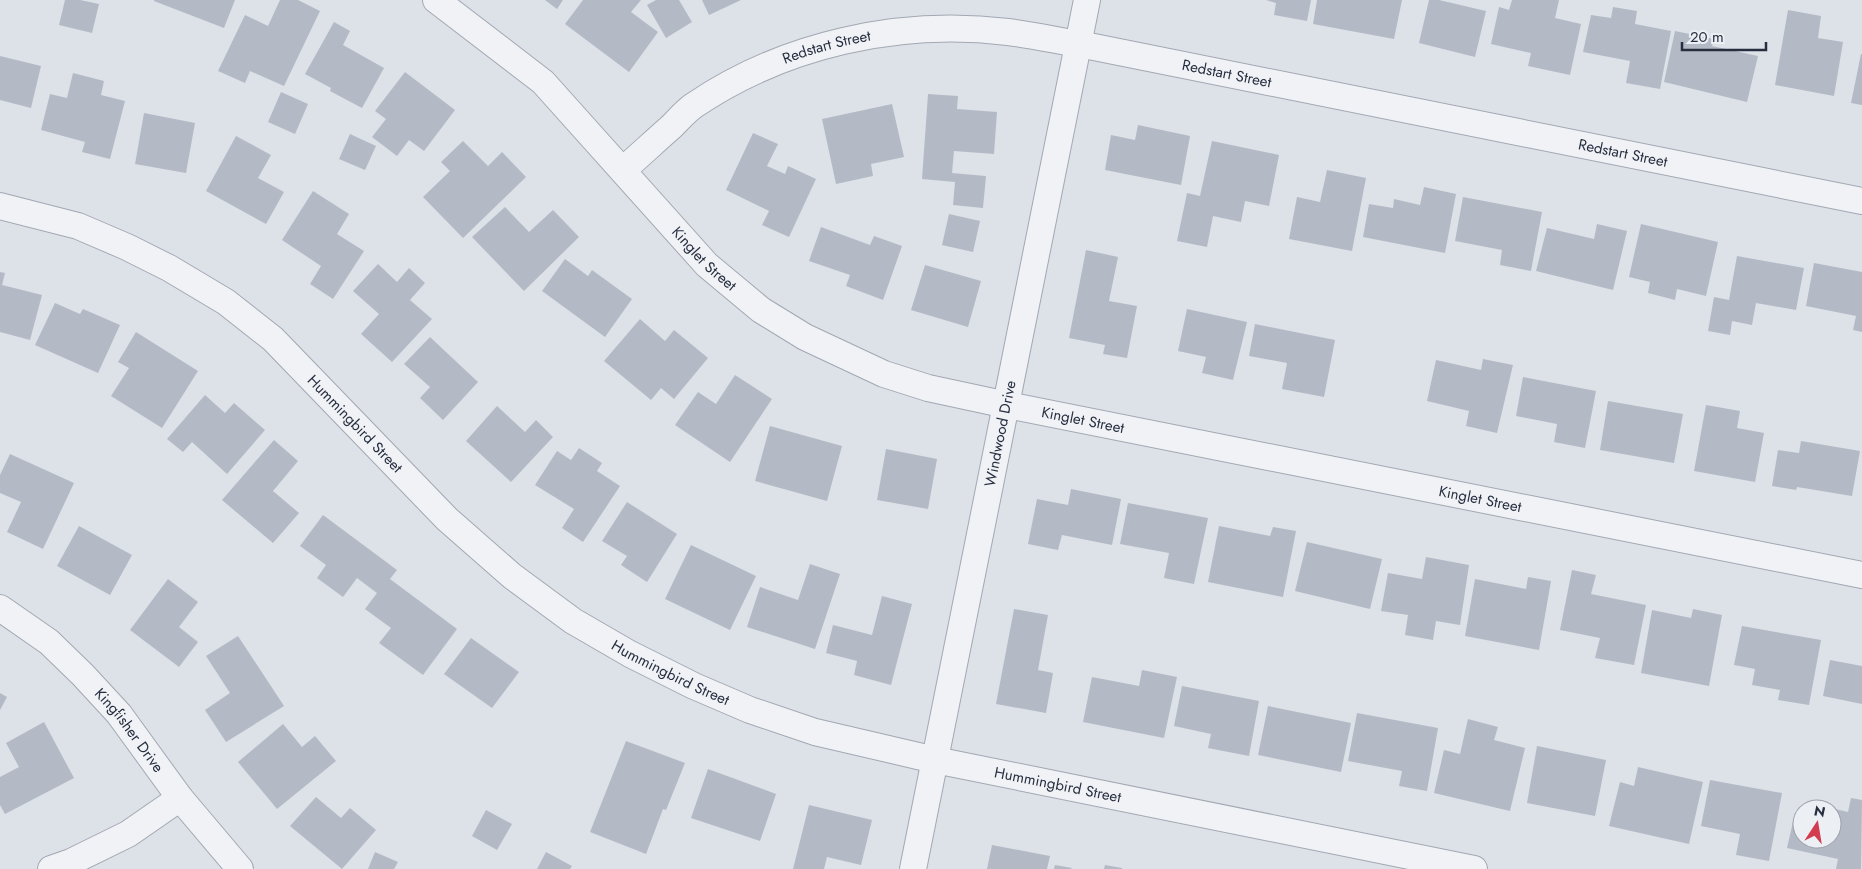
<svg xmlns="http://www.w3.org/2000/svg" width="1862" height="869" viewBox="0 0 1862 869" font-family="Jost,sans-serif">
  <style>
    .building { fill: #b4bac5 }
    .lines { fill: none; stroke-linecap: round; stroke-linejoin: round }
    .street-casing { stroke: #a2a8b2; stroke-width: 28 }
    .street { stroke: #f0f2f6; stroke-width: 26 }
    .labels { text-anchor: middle; stroke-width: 4.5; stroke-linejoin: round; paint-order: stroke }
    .street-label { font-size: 15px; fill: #262e3f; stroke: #ecf0f5 }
  </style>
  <rect width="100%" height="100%" fill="#dde1e8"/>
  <path class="building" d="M65,0H80L99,4L92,33L59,25Z
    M154,0H235L224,28L154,1Z
    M280,0H298L320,11L284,86L250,71L245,83L218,71L245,15L268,26Z
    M545,0H563L557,9Z
    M583,0H641L631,12L658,32L629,72L565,24Z
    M656,0H679L692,22L666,38L647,5Z
    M702,0H741L709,15Z
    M1266,0H1311L1307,21L1274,15L1276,3Z
    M1317,0H1402L1394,39L1313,24Z
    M1429,0H1439L1486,11L1475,57L1419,43Z
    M1512,0H1559L1555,18L1581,24L1570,75L1528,66L1531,53L1491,44L1499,7L1509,10Z
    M1613,7L1637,11L1635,24L1671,31L1660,89L1626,83L1630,61L1583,52L1591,15L1611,18Z
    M1788,10L1821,16L1818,38L1843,42L1834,96L1775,85Z
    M334,22L350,31L343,45L384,68L362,108L330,91L331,88L305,74Z
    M1675,31L1714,39L1712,46L1758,56L1747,102L1664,82Z
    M1861,54H1862V105L1851,103Z
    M0,56L41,66L31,108L0,100Z
    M405,72L455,110L424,151L409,140L397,156L372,137L386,119L375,111Z
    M73,73L104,81L101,95L125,101L110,159L82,152L85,142L41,130L50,94L67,98Z
    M281,92L308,104L295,134L268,122Z
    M928,94L958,96L957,109L997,112L994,154L954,151L952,173L986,176L983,208L953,205L955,182L922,179Z
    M892,104L904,157L871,164L873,176L836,184L822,119Z
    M144,113L195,123L186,173L135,164Z
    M1138,125L1190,136L1181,185L1105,170L1111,135L1135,140Z
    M753,133L778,144L767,166L785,174L788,166L816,179L789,237L762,225L769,211L726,190Z
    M350,134L376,146L365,170L339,159Z
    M236,136L271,155L258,178L284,192L266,224L206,191Z
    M463,141L488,166L502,152L526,177L463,238L423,197L450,171L441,162Z
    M1212,141L1279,155L1269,206L1245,201L1241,222L1213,216L1207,247L1177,241L1187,193L1200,196Z
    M1327,170L1366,178L1352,251L1289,239L1297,197L1320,202Z
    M1424,187L1456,194L1445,253L1363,237L1369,204L1393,208L1394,199L1420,205Z
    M313,191L349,214L337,234L364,251L333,299L310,284L321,266L282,240Z
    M1463,197L1542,212L1531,271L1500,265L1502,250L1455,241Z
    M505,207L529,232L553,210L579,237L524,291L472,237Z
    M949,214L980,221L973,252L942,245Z
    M1597,224L1627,231L1613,290L1536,271L1547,228L1594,239Z
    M1641,224L1718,242L1706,296L1677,289L1675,300L1648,293L1650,282L1629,277Z
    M821,227L870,245L874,236L902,246L883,300L846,286L850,275L809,261Z
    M1086,250L1118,257L1109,301L1137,306L1127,358L1103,354L1105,345L1069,338Z
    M1737,256L1804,268L1796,310L1756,303L1752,325L1732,321L1730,335L1708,331L1714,297L1729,300Z
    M565,259L588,276L592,270L632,299L605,337L542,291Z
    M1814,263L1862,272V332L1853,330L1856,316L1806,306Z
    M378,264L397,282L409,268L425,283L410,300L432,319L392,362L361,334L379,314L353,291Z
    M925,265L981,281L968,327L911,310Z
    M0,272L5,273L2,285L42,295L30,340L0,332Z
    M55,303L80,314L83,309L120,325L98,373L35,345Z
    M1187,309L1247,322L1233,380L1202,373L1206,357L1178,351Z
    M640,319L665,341L674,330L708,358L674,399L661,388L651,400L604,361Z
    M1255,324L1335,340L1324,397L1282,389L1287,363L1249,356Z
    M136,332L198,371L162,428L111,396L129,368L118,362Z
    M430,337L478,382L443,420L420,398L430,387L404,364Z
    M1483,359L1513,365L1497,433L1466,426L1469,411L1427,401L1436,360L1481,370Z
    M735,375L772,399L730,462L675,425L698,392L716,404Z
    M1523,377L1596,391L1585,448L1554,442L1557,424L1516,416Z
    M205,395L225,413L234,403L265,430L227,474L192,442L183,452L167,439Z
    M1608,401L1683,414L1674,463L1600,450Z
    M1706,405L1740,411L1737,428L1764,433L1755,482L1694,471Z
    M497,406L525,432L536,420L553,437L511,482L466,441Z
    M770,426L842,446L827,501L755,481Z
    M274,440L298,461L273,491L299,513L273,543L222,500Z
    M1801,441L1860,451L1852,496L1797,487L1796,490L1772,486L1778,450L1799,453Z
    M579,448L602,463L597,471L620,486L583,542L562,528L574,509L535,485L557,451L571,460Z
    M886,449L937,459L928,509L877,500Z
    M10,454L74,483L43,549L7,532L21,502L0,493V475Z
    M1071,489L1121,499L1112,545L1062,535L1058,550L1028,544L1037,499L1068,505Z
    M627,502L677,534L647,582L621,565L627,556L602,541Z
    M1128,503L1208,518L1194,584L1164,578L1169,553L1120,544Z
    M323,515L397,570L390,579L457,629L423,675L379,643L391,628L365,609L377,593L357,578L343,597L317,578L326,565L300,546Z
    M79,526L132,555L110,595L57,566Z
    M1219,526L1270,536L1273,527L1296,531L1283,597L1208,582Z
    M1307,542L1382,559L1370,609L1295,591Z
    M691,545L756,576L730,630L665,599Z
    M1426,557L1469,565L1460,625L1436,621L1433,640L1405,635L1408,615L1381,611L1388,573L1422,579Z
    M810,564L840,574L815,649L747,627L760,587L798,600Z
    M1572,570L1596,575L1591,594L1646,605L1634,665L1595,658L1600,638L1560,630Z
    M1528,577L1551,581L1539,650L1465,636L1475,579L1526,589Z
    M168,579L198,602L179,627L198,642L179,667L130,630Z
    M882,596L912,604L891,685L854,675L857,661L826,653L833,625L872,635Z
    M1014,609L1048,615L1038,670L1053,673L1046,713L996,704Z
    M1693,609L1722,615L1709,686L1641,673L1652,610L1691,618Z
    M1742,626L1821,640L1809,705L1778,700L1780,690L1752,685L1755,669L1734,665Z
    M238,636L284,706L226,742L205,710L230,693L206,656Z
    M471,638L519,672L492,708L444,674Z
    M1830,660L1862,666V704L1823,696Z
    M1142,670L1177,677L1164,738L1083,722L1092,677L1139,686Z
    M1182,686L1259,701L1249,756L1208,748L1211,734L1174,726Z
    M0,693L7,697L0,710Z
    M1268,706L1351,723L1341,772L1258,755Z
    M1357,713L1438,728L1427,791L1399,786L1402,771L1348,761Z
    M1468,719L1498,727L1494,740L1525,748L1510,811L1434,793L1444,750L1460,754Z
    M44,722L74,778L5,814L0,805V777L19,767L6,743Z
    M283,724L302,747L315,736L336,761L277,809L238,762Z
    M626,741L685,763L666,810L663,809L646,854L590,832Z
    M1537,746L1606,760L1595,816L1527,803Z
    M1638,767L1703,782L1689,844L1609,826L1620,782L1634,786Z
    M708,769L776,794L760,841L691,818Z
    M1710,780L1782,793L1769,861L1736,855L1740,834L1701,826Z
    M316,797L341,818L350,808L376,830L342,869L290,826Z
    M1851,798L1862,800L1861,869H1836L1838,859L1787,848L1795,813L1802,814V839H1832V809H1821L1822,806L1848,812Z
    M809,805L872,820L861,865L827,857L824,869H793Z
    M486,810L512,824L497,850L472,836Z
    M992,845L1050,856L1047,869H987Z
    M375,852L398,862L394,869H368Z
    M546,852L572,866L570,869H537Z
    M1055,865L1072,868L1071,869H1054Z
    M1105,865L1122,868V869H1104Z"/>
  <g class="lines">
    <defs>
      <g id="street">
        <path id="s1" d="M436,0L543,82L707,265L761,310L805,337L884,374L928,388L1007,405L1862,575"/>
        <path id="s2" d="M623,170C639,156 655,141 671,127C678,120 685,112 693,106C784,44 899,19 1008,32C1031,35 1055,40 1079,44L1862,201"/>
        <path id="s3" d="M0,206L78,226L127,247L169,268L226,302L273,339L447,519L512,576L573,621L630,654L694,686L750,710L815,732L935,760L1474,869"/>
        <path id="s4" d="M0,608L49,642L83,675L119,714L180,798L240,869"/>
        <path d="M51,869L71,862L128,834L180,798"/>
        <path id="s5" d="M913,869L1087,0"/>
      </g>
    </defs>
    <use href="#street" class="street-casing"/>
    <use href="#street" class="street"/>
  </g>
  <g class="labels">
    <g class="street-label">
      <text dy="5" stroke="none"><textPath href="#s2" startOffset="242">Redstart Street</textPath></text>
      <text dy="5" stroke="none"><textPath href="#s2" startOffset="648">Redstart Street</textPath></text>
      <text dy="5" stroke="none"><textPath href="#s2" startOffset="1052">Redstart Street</textPath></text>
      <text dy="5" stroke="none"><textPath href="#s1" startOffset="374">Kinglet Street</textPath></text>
      <text dy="5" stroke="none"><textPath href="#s1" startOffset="794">Kinglet Street</textPath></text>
      <text dy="5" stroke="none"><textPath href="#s3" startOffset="425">Hummingbird Street</textPath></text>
      <text dy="5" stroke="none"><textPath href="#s5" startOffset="444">Windwood Drive</textPath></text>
      <text dy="5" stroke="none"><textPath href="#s1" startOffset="1199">Kinglet Street</textPath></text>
      <text dy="5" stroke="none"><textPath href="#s3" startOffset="830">Hummingbird Street</textPath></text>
      <text dy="5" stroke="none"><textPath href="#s4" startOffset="179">Kingfisher Drive</textPath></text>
      <text dy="5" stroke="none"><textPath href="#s3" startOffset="1235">Hummingbird Street</textPath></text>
    </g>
  </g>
  <g transform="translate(1817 824) rotate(12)"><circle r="24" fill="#ecf0f5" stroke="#9da2ac"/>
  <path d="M0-4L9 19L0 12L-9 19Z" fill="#d33b4e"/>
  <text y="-8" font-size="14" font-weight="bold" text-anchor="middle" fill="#262e3f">N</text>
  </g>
  <path d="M1682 42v8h84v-8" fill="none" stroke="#262e3f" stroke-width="2.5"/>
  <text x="1690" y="42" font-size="15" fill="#262e3f" stroke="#ecf0f5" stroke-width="4" paint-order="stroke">20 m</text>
</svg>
